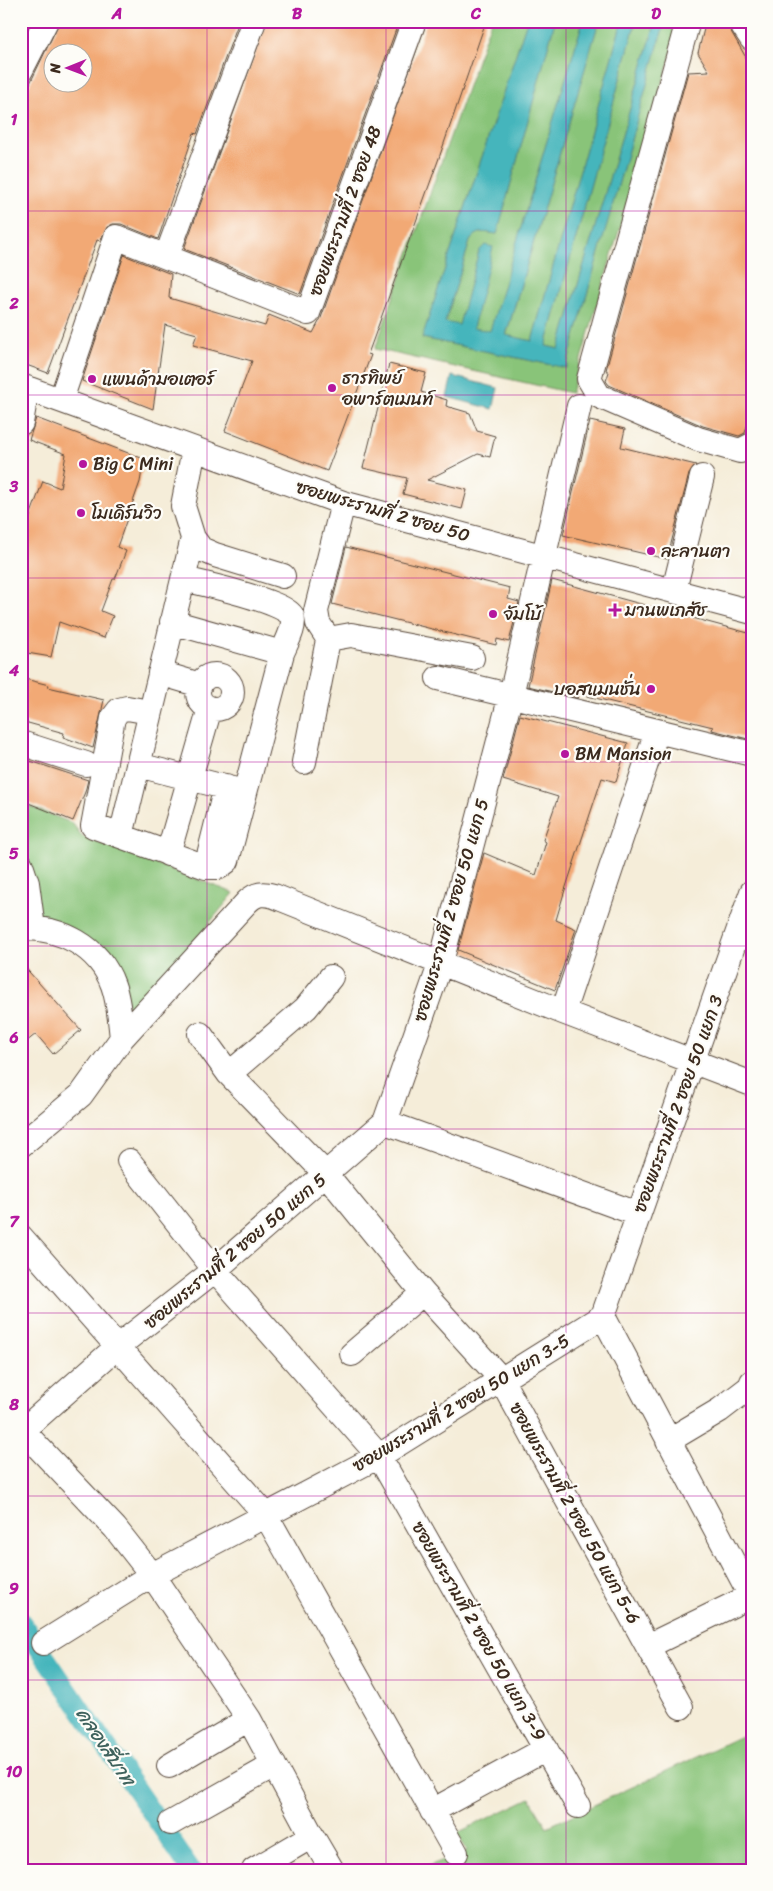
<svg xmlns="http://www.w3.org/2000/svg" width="773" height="1891" viewBox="0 0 773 1891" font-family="Sriracha,'Playpen Sans Thai',sans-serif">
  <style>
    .green { fill: #89c479; stroke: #62774c }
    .water { fill: #45b5bc; stroke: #40706d }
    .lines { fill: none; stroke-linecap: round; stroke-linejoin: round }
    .canal { stroke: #45b5bc; stroke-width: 20 }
    .building { fill: #f2a975; fill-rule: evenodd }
    .minor-casing { stroke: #57473a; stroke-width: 26 }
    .minor { stroke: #fff; stroke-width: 24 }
    .grid { fill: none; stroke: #b5179e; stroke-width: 1; stroke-opacity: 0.55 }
    .poi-dot { fill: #b5179e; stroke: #fdfcf7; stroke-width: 2 }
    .labels { text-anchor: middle; stroke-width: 4.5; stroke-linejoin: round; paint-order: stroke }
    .street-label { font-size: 18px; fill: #3b2a1e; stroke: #fdfcf7 }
    .poi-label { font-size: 18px; fill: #3b2a1e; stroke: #fdfcf7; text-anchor: start }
    .water-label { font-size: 19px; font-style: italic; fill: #3f625d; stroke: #fdfcf7 }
    .neatline { fill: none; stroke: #b5179e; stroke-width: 2 }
    .grid-label { font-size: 16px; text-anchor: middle; font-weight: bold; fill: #b5179e }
  </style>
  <rect width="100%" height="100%" fill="#fdfcf7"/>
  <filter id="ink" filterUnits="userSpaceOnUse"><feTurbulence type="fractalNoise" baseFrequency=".02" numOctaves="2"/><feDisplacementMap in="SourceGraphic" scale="10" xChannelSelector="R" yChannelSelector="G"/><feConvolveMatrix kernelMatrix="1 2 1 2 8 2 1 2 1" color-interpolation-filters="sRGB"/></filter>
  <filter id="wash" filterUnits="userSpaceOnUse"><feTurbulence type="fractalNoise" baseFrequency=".0096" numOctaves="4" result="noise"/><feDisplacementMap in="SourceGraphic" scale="20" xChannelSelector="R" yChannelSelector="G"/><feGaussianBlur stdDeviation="1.12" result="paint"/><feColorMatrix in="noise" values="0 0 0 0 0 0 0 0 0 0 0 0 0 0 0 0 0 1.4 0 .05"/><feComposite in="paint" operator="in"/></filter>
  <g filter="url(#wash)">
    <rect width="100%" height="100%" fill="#f5edd9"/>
    <path class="green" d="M491,21H527L422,338L566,368L665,21H681L571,393L375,349Z
      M555,21H583L490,332L473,328L492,247L479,251L459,326L445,323L470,241C478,230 484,232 497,234Z
      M599,21H622L532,341L506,336Z
      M636,21H656L559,349L546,346Z
      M21,803L72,823L82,836L234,893L130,1020L123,985L38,919L21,856Z
      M752,1731V1870H418L467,1851L457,1833L530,1798L547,1827Z"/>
    <path class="water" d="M527,21H555L497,234C484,232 478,230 470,241L445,322L459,325L479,251L485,245L493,247L473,328L490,331L583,21H599L506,335L532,341L622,21H636L546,346L559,349L656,21H665L566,368L422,338Z
      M452,376L498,388L493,409L447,397Z"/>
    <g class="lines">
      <path class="canal" d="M21,1622L191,1870"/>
    </g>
    <g id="blocks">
      <path class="building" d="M60,21H239L197,134L194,133L158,239L121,224H113L107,227L100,241L97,240L48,373L21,363V102ZM52,52H82V82H52Z
        M267,21H399L300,294L184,249Z
        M427,21H486L439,158L368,354L371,355L327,471L225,431L252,361L193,345L197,334L165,325L153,409L82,381L124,255L171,274L169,298L265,326L269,315L313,333L321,318Z
        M706,21H725L752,68V408L745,433L739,436L703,426L609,385L606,381L609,372L606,370L688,72L709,71L698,53Z
        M389,364L426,373L421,392L447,400L446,406L470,413L477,431L495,436L490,457L478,454L427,480L467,490L462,509L403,494L407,478L363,468Z
        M36,418L144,459L140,482L117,547L126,551L115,579H113L101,611L113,616L104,638L59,622L51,657L21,652V516L29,519L43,481L60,488L66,454L29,440Z
        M590,421L625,429L621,447L696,465L689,474L667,559L563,535Z
        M346,547L510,588L508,599L519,602L509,642L497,639L496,645L332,604Z
        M552,580L752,634V740L712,730L713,727L579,694L578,698L528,686Z
        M21,678L49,685L48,687L104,700L93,748L63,737L64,733L21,721Z
        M520,715L628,743L616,782L602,778L564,893L556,920L576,929L555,990L458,950L484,853L536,875L546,842L543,840L558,797L503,780Z
        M21,758L88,780L85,792L73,821L21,800Z
        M21,963L81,1030L53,1054L36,1034L21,1046Z"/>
    </g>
  </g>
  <g filter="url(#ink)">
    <use href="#blocks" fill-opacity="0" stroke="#57473a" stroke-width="1"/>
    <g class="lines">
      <defs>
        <path id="minor" d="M688,21L589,379L599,396L698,439L740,451L752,445
          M740,21L752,39
          M21,70L46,21
          M167,255L254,21
          M21,386L343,503L752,612
          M61,400L116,237L308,313L414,21
          M21,423L27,388
          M194,449L183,506L193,538L201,549L215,555L283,576
          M183,579C201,583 286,602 292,616C296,627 286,643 282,653
          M674,590L702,477
          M327,637L318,623L316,611L343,503
          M334,638L351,635L472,658
          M160,673L200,685
          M198 692a17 17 0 1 1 34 0a17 17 0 1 1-34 0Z
          M438,678L752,754
          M150,712L127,708L119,710L113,718L93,826L206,867H219L227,861L282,653L172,622
          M21,743L86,764
          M304,762L327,645
          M138,765L244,792
          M121,836L193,538
          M168,854L210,708
          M21,865L27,883L33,928
          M206,867L226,787
          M21,928C60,927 99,946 113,985C119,1001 120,1021 122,1038
          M563,1012L657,731
          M200,1034L229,1074L326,1174L423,1293L501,1379L681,1707
          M229,1074L306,1008L331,977
          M385,1122L638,1214
          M21,1145L81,1095L122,1038L247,902C256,893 263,893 274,896L563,1012L752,1084
          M129,1161L215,1270L379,1456L578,1806
          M21,1237L266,1515L456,1853
          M603,1316L752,892
          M352,1354L423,1293
          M21,1429L115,1528L152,1575L249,1719L312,1836L332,1870
          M21,1432L117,1347L215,1270L385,1122L441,962L511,695L579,406
          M668,1441L720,1410L750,1387L752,1382
          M43,1643L152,1575L379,1456L603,1316L751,1596L648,1646
          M169,1766L249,1719
          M432,1811L546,1749
          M171,1823L274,1765
          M254,1870L312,1836"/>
      </defs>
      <use href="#minor" class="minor-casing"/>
      <use href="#minor" class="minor"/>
    </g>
  </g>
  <path class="grid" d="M207,21V1870M386,21V1870M566,21V1870M21,211H752M21,395H752M21,578H752M21,762H752M21,946H752M21,1129H752M21,1313H752M21,1496H752M21,1680H752"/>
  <g class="poi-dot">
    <circle cx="92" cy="379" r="5"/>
    <circle cx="332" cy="388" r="5"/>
    <circle cx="83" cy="464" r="5"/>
    <circle cx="81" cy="513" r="5"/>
    <circle cx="651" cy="551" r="5"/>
    <path d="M612.5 602.5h5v5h5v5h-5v5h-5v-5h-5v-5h5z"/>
    <circle cx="493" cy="614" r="5"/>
    <circle cx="651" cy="689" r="5"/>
    <circle cx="565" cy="754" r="5"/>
  </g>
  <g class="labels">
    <g class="street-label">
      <text transform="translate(345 211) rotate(-70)" y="6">ซอยพระรามที่ 2 ซอย 48</text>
      <text transform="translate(383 511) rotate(16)" y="6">ซอยพระรามที่ 2 ซอย 50</text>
      <text transform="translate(451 910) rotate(-74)" y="6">ซอยพระรามที่ 2 ซอย 50 แยก 5</text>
      <text transform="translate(678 1104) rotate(-70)" y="6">ซอยพระรามที่ 2 ซอย 50 แยก 3</text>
      <text transform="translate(235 1251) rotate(-40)" y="6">ซอยพระรามที่ 2 ซอย 50 แยก 5</text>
      <text transform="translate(461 1403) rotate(-31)" y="6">ซอยพระรามที่ 2 ซอย 50 แยก 3-5</text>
      <text transform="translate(575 1513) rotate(61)" y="6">ซอยพระรามที่ 2 ซอย 50 แยก 5-6</text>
      <text transform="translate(479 1631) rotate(60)" y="6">ซอยพระรามที่ 2 ซอย 50 แยก 3-9</text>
    </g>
    <g class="poi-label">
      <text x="342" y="384">ธารทิพย์<tspan x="342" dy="21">อพาร์ตเมนท์</tspan></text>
      <text x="102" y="385">แพนด้ามอเตอร์</text>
      <text x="93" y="470">Big C Mini</text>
      <text x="91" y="519">โมเดิร์นวิว</text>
      <text x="661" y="557">ละลานตา</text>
      <text x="625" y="616">มานพเภสัช</text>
      <text x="503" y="620">จัมโบ้</text>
      <text x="641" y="695" text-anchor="end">บอสแมนชั่น</text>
      <text x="575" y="760">BM Mansion</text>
    </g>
    <g class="water-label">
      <text transform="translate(106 1746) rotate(56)" y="7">คลองสี่บาท</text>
    </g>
  </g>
  <rect width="773" height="1891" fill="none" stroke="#fdfcf7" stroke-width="55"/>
  <g transform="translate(68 68) rotate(269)"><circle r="24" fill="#fdfcf7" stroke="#afa8a0"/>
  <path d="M0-4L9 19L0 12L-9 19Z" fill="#b5179e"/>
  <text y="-8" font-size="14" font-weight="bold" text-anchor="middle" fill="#3b2a1e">N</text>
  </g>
  <rect x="28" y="28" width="718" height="1836" class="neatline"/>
  <g class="grid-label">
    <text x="117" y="19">A</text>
    <text x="297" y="19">B</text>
    <text x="476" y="19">C</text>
    <text x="656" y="19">D</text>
    <text x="14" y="125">1</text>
    <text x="14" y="309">2</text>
    <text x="14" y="492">3</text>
    <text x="14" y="676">4</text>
    <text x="14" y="859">5</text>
    <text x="14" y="1043">6</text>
    <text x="14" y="1227">7</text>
    <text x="14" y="1410">8</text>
    <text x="14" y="1594">9</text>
    <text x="14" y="1777">10</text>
  </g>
</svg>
